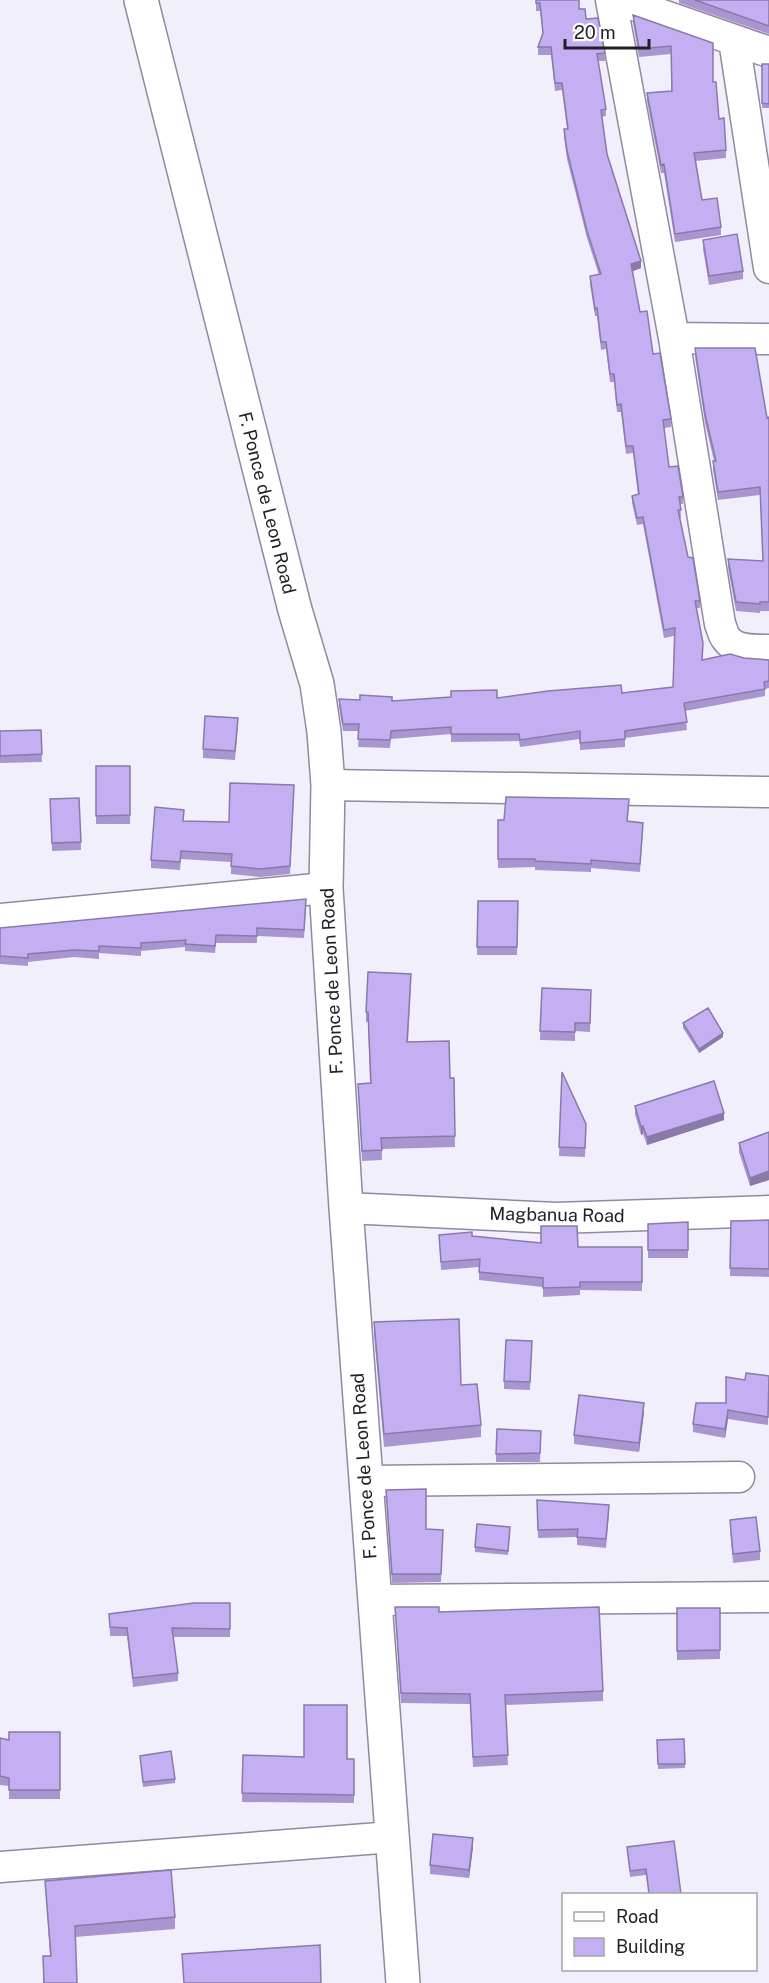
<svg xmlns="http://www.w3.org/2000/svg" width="769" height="1983" viewBox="0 0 769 1983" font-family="'Public Sans',sans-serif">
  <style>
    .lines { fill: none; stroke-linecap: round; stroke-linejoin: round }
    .minor-casing { stroke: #908a9e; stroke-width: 33 }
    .tertiary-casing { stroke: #908a9e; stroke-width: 36 }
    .minor { stroke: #fff; stroke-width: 30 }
    .tertiary { stroke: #fff; stroke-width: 33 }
    .wall { fill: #a996d0 }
    .shaded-wall { fill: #897aa9 }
    .building { fill: #c4aff2; stroke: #897aa9; stroke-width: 1.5 }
    .labels { text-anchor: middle; stroke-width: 5; stroke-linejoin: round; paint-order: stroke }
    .street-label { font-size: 18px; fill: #222027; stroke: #fefefe }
  </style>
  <rect width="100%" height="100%" fill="#f2effc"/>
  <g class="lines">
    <defs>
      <path id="minor" d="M611,0L674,338L720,624C722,628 723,635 726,638C734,651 756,650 769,650
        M619,0L769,52
        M734,40L769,268
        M674,338L769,339
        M328,785L769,792
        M0,919L326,888
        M346,1208L556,1218L769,1211
        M365,1481L739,1477
        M374,1600L769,1597
        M0,1867L393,1837"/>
      <path id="tertiary" d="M141,0L295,610L317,684L324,732L328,785L326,888L346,1208L403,1983"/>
    </defs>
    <use href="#minor" class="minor-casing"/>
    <use href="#tertiary" class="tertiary-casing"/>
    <use href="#minor" class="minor"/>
    <use href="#tertiary" class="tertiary"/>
  </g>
  <path class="wall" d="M536,0L579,9L586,19L605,53V61H598L606,109V116L602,117L607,154L641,268L632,271L640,312L671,419V427L664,428L669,467L683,497V504H680L681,517L680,518L688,557L700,601V608H696L702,660L744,658L769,660V688L765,689V696L685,711L687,730L625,738V747L580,750V739L520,747L519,741L451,742V734L391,739L390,748L358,747L359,731H343L339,707V699L392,701L497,698L622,693L673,687L674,636L664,638L643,524L637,525L632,503V496L638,495L633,453L626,454L621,412H617L614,382H610L606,349L601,350L597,316H595L590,284V276L599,275L587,238L567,159L564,137V129H567L562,90L555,91L551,55H538V47L543,35L540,11H536Z
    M679,0H769V34L679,3Z
    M633,15L713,82L719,119L726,150V158L696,161L702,200L721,227V235L675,242L664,173H661L647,101V93L671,91V54L639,57L633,23Z
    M762,64H769V108H762Z
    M703,240L743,271V279L709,285L703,249Z
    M695,348L767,418L769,417V611H760V613L736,611L728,568V559L763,561L760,495L718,500L713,470V461H714L705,423L695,357Z
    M238,727L235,760L203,758V749Z
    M41,730L42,762L0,763V731Z
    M96,766H130V824H96Z
    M294,793L290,874L260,877L231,874V862L181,859L180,870L151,868V860L184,821L229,822Z
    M79,798L81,850L52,851L50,799Z
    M629,807L627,821L643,831L640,872L591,868V872L535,870V867L498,868V820Z
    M478,901H518L517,955H477Z
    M306,907L304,938L257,936V943H216L215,953L185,951V947L141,951V956L99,953V959L74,957L28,962V966L0,964V928Z
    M411,985L408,1042L450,1078H454L455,1147L382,1149V1160L362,1161L358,1084L370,1083L368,1022H366V1012Z
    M542,988L591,990L590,1032L575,1031V1041L540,1040Z
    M683,1023L723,1037L699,1053L683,1028Z
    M562,1072L586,1124L585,1157L559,1156Z
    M635,1106L724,1120L647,1145L643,1134L641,1135L635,1114Z
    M769,1132V1180L750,1186L739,1152V1143Z
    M769,1220V1277L730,1276L731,1221Z
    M688,1222V1258H648V1224Z
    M439,1235L472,1236L578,1247H642V1291L580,1290V1295L543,1297V1287L479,1280V1267L441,1270Z
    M374,1322L461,1385L481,1425V1437L384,1447L374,1334Z
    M532,1341L530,1390L504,1389V1381Z
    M769,1376L768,1425L728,1419L725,1438L693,1432V1424L726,1403L745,1380Z
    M644,1412L639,1452L574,1444V1435Z
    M541,1431L540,1462H496V1454Z
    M386,1490L426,1529L443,1530L441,1582L392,1583Z
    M537,1500L609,1514L606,1548L577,1545V1537L538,1538Z
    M730,1520L760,1551V1560L733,1563L730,1529Z
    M510,1532L508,1555L475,1552V1547Z
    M230,1603V1637H173L178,1673V1681L133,1687L127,1636H110L109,1614Z
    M395,1607L439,1612L603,1691V1701L505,1705L508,1765L473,1767L470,1704L401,1703Z
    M677,1608H720V1659L677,1660Z
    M60,1732V1799H9V1786L0,1785V1738L9,1740Z
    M684,1739L685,1768L658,1769L657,1740Z
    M243,1755L354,1759V1803L242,1802Z
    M140,1756L175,1779V1783L143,1787Z
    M473,1847L469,1878L430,1874V1865Z
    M627,1847L681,1894H649L646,1875L630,1877Z
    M45,1881L175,1917V1929L75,1937L77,1983H43V1956H50Z"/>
  <path class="shaded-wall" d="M641,261V268L631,272V264Z
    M723,1033V1037L699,1053V1049Z
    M724,1113V1120L647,1145V1137Z
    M643,1126V1134L641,1135V1127Z
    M769,1171V1180L750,1186V1178Z
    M644,1403V1412L639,1452V1443Z
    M728,1410V1419L725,1438V1429Z
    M473,1838V1847L469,1878V1870Z"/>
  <path class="building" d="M536,0H579V9H585L586,19L598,18L605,53L597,54L606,109L601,110L607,154L641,261L631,264L640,312L647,311L653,354L660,353L671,419L663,420L669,467L678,466L683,497H679L681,510H678L688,557L693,558L700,601H695L703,643L702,660L730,654L744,658L769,660V681L764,682L765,689L684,703L687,722L625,731V739L580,743V731L520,740L519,734H451V727L391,731L390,740L358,739L359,724H343L339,699L360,700V695L392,697V701L451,697V691L497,690V698L548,691L621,685L622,693L673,687L675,628L664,630L643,517L637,518L632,496L639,494L633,446H626L621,404L617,405L614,374H610L606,342H601L597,308L595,309L590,276L601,274L587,231L567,151L564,129H568L562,83H555L551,47H538L543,33L540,3H536Z
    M695,0H769V26Z
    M633,15L713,43V82H716L719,119L724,118L726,150L694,153L702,200L717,198L721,227L675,234L664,164L661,165L647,93L672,91L671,46L639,49Z
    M762,64H769V104L762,103Z
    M737,234L743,271L709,276L703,240Z
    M695,348H755L767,418L769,417V602H760V604L736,602L728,559L763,561L760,487L718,492L713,461H716L705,414Z
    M205,716L238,718L235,751L203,749Z
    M41,730L42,754L0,756V731Z
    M96,766H130V815L96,816Z
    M230,783L294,785L290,866L260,869L231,866L232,854L181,851L180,862L151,860L155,807L184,810L183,821L229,822Z
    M506,797L629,799L627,821L643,823L640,864L591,860V864L535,861V859H498V820H504Z
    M79,798L81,842L52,843L50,799Z
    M306,899L304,930L257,928V936L216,935L215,946L185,944L186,940L141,943V948L99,946V951L74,950L28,954V958L0,956V928Z
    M478,901H518L517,947H477Z
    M368,972L411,974L407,1042L449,1041L450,1078H454L455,1136L381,1138L382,1150L362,1151L358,1084L371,1083L368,1012H366Z
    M542,988L591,990L590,1023H575V1032L540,1031Z
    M708,1008L723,1033L699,1049L683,1023Z
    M562,1072L586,1124L585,1148L559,1147Z
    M714,1081L724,1113L647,1137L643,1126L641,1127L635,1106Z
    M769,1132V1171L750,1178L739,1143Z
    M769,1220V1269L730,1268L731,1221Z
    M688,1222V1250H648V1224Z
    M541,1226H577L578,1247H642V1282H580V1287L543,1288V1278L479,1272L480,1259L441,1262L439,1235L472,1232V1236L541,1243Z
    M459,1319L461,1385L477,1384L481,1425L384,1434L374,1322Z
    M506,1340L532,1341L530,1382L504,1381Z
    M746,1373L769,1376L768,1417L728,1410L725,1429L693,1424L696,1403H726V1377L745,1380Z
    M579,1395L644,1403L639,1443L574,1435Z
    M497,1429L541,1431L540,1453L496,1454Z
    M426,1489V1529L443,1530L441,1574H392L386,1490Z
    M537,1500L609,1505L606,1539L577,1537L578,1529L538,1530Z
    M756,1517L760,1551L733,1554L730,1520Z
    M477,1524L510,1527L508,1551L475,1547Z
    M194,1603H230V1629L172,1628L178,1673L133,1678L127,1628L110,1627L109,1614Z
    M395,1607H439V1612L599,1607L603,1691L505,1695L508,1755L473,1757L470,1694L401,1693Z
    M677,1608H720V1650L677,1651Z
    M304,1705H347V1759H354V1795L242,1793L243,1755L304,1757Z
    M9,1732H60V1790H9V1778L0,1776V1738L9,1740Z
    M684,1739L685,1764H658L657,1740Z
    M171,1751L175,1779L143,1782L140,1756Z
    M433,1834L473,1838L469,1870L430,1865Z
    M674,1841L681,1894H649L646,1869L630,1871L627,1847Z
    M171,1870L175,1917L75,1926L77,1983H44L43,1956H51L45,1881Z
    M320,1945L321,1983H184L182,1954Z"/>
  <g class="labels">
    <g class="street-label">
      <text transform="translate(267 503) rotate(76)" y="6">F. Ponce de Leon Road</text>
      <text transform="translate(332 981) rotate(-93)" y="6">F. Ponce de Leon Road</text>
      <text transform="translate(557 1215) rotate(1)" y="6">Magbanua Road</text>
      <text transform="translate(364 1466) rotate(-94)" y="6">F. Ponce de Leon Road</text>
    </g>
  </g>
  <rect x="562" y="1893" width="195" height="78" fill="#fefefe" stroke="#a6a5a8" stroke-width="1.5"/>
  <rect x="574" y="1912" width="30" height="9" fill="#ffffff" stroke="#a6a5a8" stroke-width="1.5"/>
  <text x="616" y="1923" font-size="18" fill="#222027">Road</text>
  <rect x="574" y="1938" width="30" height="18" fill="#c4aff2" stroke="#a6a5a8" stroke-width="1.5"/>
  <text x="616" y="1953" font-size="18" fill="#222027">Building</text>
  <path d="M565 39v9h84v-9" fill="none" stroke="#222027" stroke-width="3"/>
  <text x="574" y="39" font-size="18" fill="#222027" stroke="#fefefe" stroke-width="4.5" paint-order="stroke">20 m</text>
</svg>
